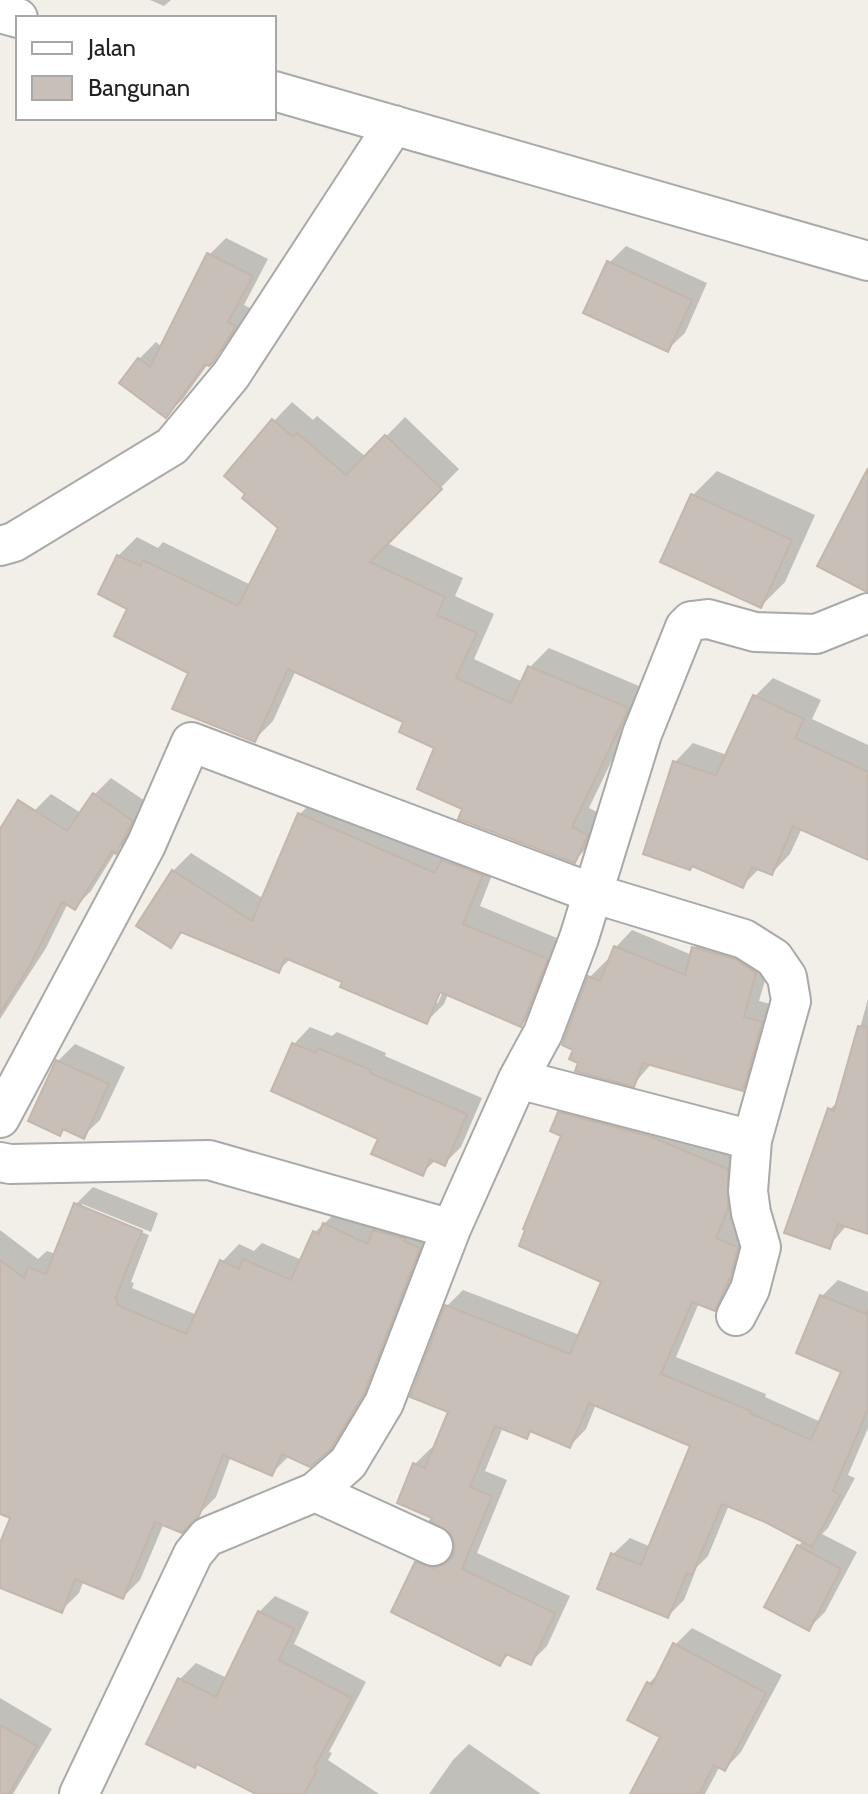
<svg xmlns="http://www.w3.org/2000/svg" width="868" height="1794" viewBox="0 0 868 1794" font-family="Cabin,sans-serif">
  <style>
    .shadow { fill: #0003; fill-rule: evenodd }
    .building { fill: #c7bfb8; stroke: #c4b6ab; stroke-width: 2 }
    .lines { fill: none; stroke-linecap: round; stroke-linejoin: round }
    .street-casing { stroke: #a9a9a9; stroke-width: 42 }
    .street { stroke: #fff; stroke-width: 38 }
  </style>
  <rect width="100%" height="100%" fill="#f2efe9"/>
  <path class="shadow" d="M150,0H171L164,6Z
    M226,238L268,259L244,305L252,309L230,343L208,364L183,399L166,415L122,383L139,359L156,342L162,347L209,255Z
    M626,246L707,283L685,333L668,349L609,263Z
    M292,402L313,420L317,416L366,457L405,417L459,469L387,543L463,578L455,596L494,614L474,659L523,682L530,667L549,648L646,689L589,808L605,816L593,842L574,861L464,808L437,747L406,721L296,670L273,721L254,740L130,608L118,556L137,537L158,548L163,542L251,585L280,528L274,421Z
    M717,471L815,515L785,582L761,606L693,495Z
    M773,678L821,700L812,719L868,745V858L802,828L790,854L772,873L760,868L742,886L675,762L693,743L727,755L755,696Z
    M111,778L148,803L133,835L116,851L91,891L75,907L68,903L46,948L0,1019V864L34,811L51,794L81,813L94,795Z
    M318,796L499,857L480,906L564,941L539,1007L521,1025L448,994L444,1004L426,1022L345,981L291,958L278,971L184,931L170,945L173,871L191,853L264,899L300,814ZM442,982L446,984L438,1003H434Z
    M632,930L692,955L694,948L711,932L772,956L759,1001L778,1006L759,1072L742,1089L652,1063L634,1084L590,977L607,960L610,961L616,947Z
    M868,999V1232L847,1225L829,1246L830,1109L840,1100Z
    M310,1027L332,1036L337,1032L386,1053L385,1056L482,1098L461,1147L444,1164L436,1160L422,1173L381,1138L294,1044Z
    M75,1044L125,1067L100,1120L83,1136L66,1128L60,1134L58,1061Z
    M576,1097L743,1153L744,1191L731,1221L753,1231L731,1293L715,1309L699,1303L676,1357L766,1394L765,1397L821,1422L843,1371L822,1296L838,1280L868,1292V1428L848,1475L855,1478L828,1528L822,1534L857,1552L825,1612L808,1629L798,1546L804,1540L729,1505L708,1556L697,1567L684,1600L668,1616L613,1554L630,1538L651,1547L693,1444L596,1404L586,1429L570,1446L533,1430L526,1437L503,1427L485,1471L507,1480L477,1553L570,1596L547,1646L530,1663L510,1653L500,1664L416,1563L433,1546L454,1552L457,1543L415,1464L431,1448L435,1450L451,1411L447,1306L463,1290L580,1335L604,1281L560,1113Z
    M93,1187L158,1213L151,1232L82,1204V1208L149,1235L131,1282L134,1283L132,1288L197,1315L222,1262L239,1244L254,1251L262,1243L302,1260L315,1232L342,1207L436,1231L381,1374L348,1429L330,1447L289,1456L271,1474L231,1456L216,1497L198,1515L164,1523L140,1580L123,1597L84,1580L79,1593L62,1610L0,1586V1548L12,1516L0,1512V1230L38,1259L47,1251L56,1254L76,1204Z
    M275,1596L309,1612L294,1644L366,1682L329,1752L332,1753L328,1760L379,1794H260L180,1679L196,1663L227,1678L259,1612Z
    M692,1628L782,1675L741,1752L725,1769L720,1766L705,1794H632L662,1736L649,1683L662,1670L675,1645Z
    M0,1698L52,1729L13,1794H0Z
    M469,1744L541,1794H429L453,1760Z"/>
  <path class="building" d="M207,253L253,276L228,322L236,326L213,362L209,366L205,364L166,418L119,383L138,358L150,367Z
    M607,261L692,300L668,352L583,313Z
    M272,419L293,437L297,433L346,475L385,435L442,489L370,562L445,597L437,615L477,633L456,678L511,703L528,666L629,708L572,827L588,835L575,863L458,819L462,809L417,789L434,748L399,732L403,722L288,669L255,742L172,709L188,673L114,636L127,609L98,594L117,555L140,566L143,560L238,606L278,528L242,498L245,494L224,476Z
    M868,468V591L867,592L817,566Z
    M691,494L792,540L761,608L660,562Z
    M753,695L804,719L795,738L868,772V860L793,826L772,875L752,867L743,888L692,866L690,870L643,854L673,761L716,775Z
    M93,793L133,821L116,854L112,851L75,910L62,902L29,967L0,1013V829L18,800L67,831Z
    M298,813L435,873L441,860L483,875L463,924L548,959L521,1027L440,992L427,1024L340,987L342,982L285,958L279,973L181,932L171,948L136,926L172,870L252,921Z
    M614,946L685,975L692,947L735,959L756,973L744,1017L762,1022L743,1091L643,1063L634,1087L575,1071L578,1063L569,1059L573,1050L562,1045L588,976L600,981Z
    M858,1026L868,1027V1234L838,1224L830,1249L784,1233L828,1108L834,1111Z
    M292,1043L316,1053L318,1048L371,1070L370,1073L467,1114L445,1166L430,1159L423,1176L371,1154L378,1139L271,1091Z
    M56,1060L109,1084L84,1139L63,1129L60,1136L28,1121Z
    M558,1112L649,1136L728,1169V1209L716,1238L738,1247L731,1275L715,1311L692,1302L661,1374L751,1411L750,1413L811,1440L841,1372L796,1353L820,1295L866,1314L868,1309V1409L833,1491L840,1495L812,1547L765,1522L722,1504L692,1575L687,1573L668,1618L597,1589L611,1553L641,1565L690,1446L589,1403L570,1448L530,1431L527,1439L495,1426L470,1487L492,1496L462,1569L555,1613L531,1665L506,1654L500,1666L391,1612L415,1562L434,1568L445,1564L453,1556L455,1545L450,1533L430,1521L432,1518L397,1503L413,1463L425,1468L448,1412L410,1397L445,1305L570,1354L601,1282L519,1246L525,1230L523,1229L561,1136L550,1131Z
    M74,1203L142,1231L115,1299L118,1300L117,1305L186,1334L220,1260L239,1269L243,1259L291,1280L313,1231L319,1234L323,1223L367,1244L373,1230L405,1239L404,1241L420,1248L364,1393L331,1449L310,1467L282,1454L272,1476L223,1455L199,1516L182,1533L155,1522L123,1599L75,1579L62,1613L0,1588V1543L10,1518L0,1514V1260L24,1278L28,1267L46,1274Z
    M797,1545L841,1569L809,1631L764,1607Z
    M258,1611L294,1629L279,1660L352,1698L314,1768L317,1770L304,1794H256L197,1764L195,1768L146,1744L178,1678L216,1697Z
    M673,1643L766,1693L725,1771L714,1765L699,1794H630L660,1737L627,1720L647,1682L652,1685Z
    M0,1725L37,1746L9,1794H0Z"/>
  <g class="lines">
    <defs>
      <path id="street" d="M0,13L18,18
        M274,91L868,261
        M0,546L14,542L172,446L231,375L394,125
        M518,1079L752,1140L748,1191L751,1213L761,1247L750,1289L736,1316
        M0,1118L146,845L191,742L592,893L744,939L774,958L787,977L791,1001L752,1140
        M0,1162L10,1164L209,1160L451,1229L518,1079L543,1033L579,938L642,734L685,627L691,621L708,619L755,632L816,634L868,613
        M315,1492L433,1546
        M79,1794L193,1554L207,1537L315,1492L348,1463L384,1403L451,1229"/>
    </defs>
    <use href="#street" class="street-casing"/>
    <use href="#street" class="street"/>
  </g>
  <rect x="16" y="16" width="260" height="104" fill="#ffffff" stroke="#a7a7a7" stroke-width="2"/>
  <rect x="32" y="42" width="40" height="12" fill="#ffffff" stroke="#a7a7a7" stroke-width="2"/>
  <text x="88" y="56" font-size="24" fill="#222222">Jalan</text>
  <rect x="32" y="76" width="40" height="24" fill="#c7bfb8" stroke="#a7a7a7" stroke-width="2"/>
  <text x="88" y="96" font-size="24" fill="#222222">Bangunan</text>
</svg>
